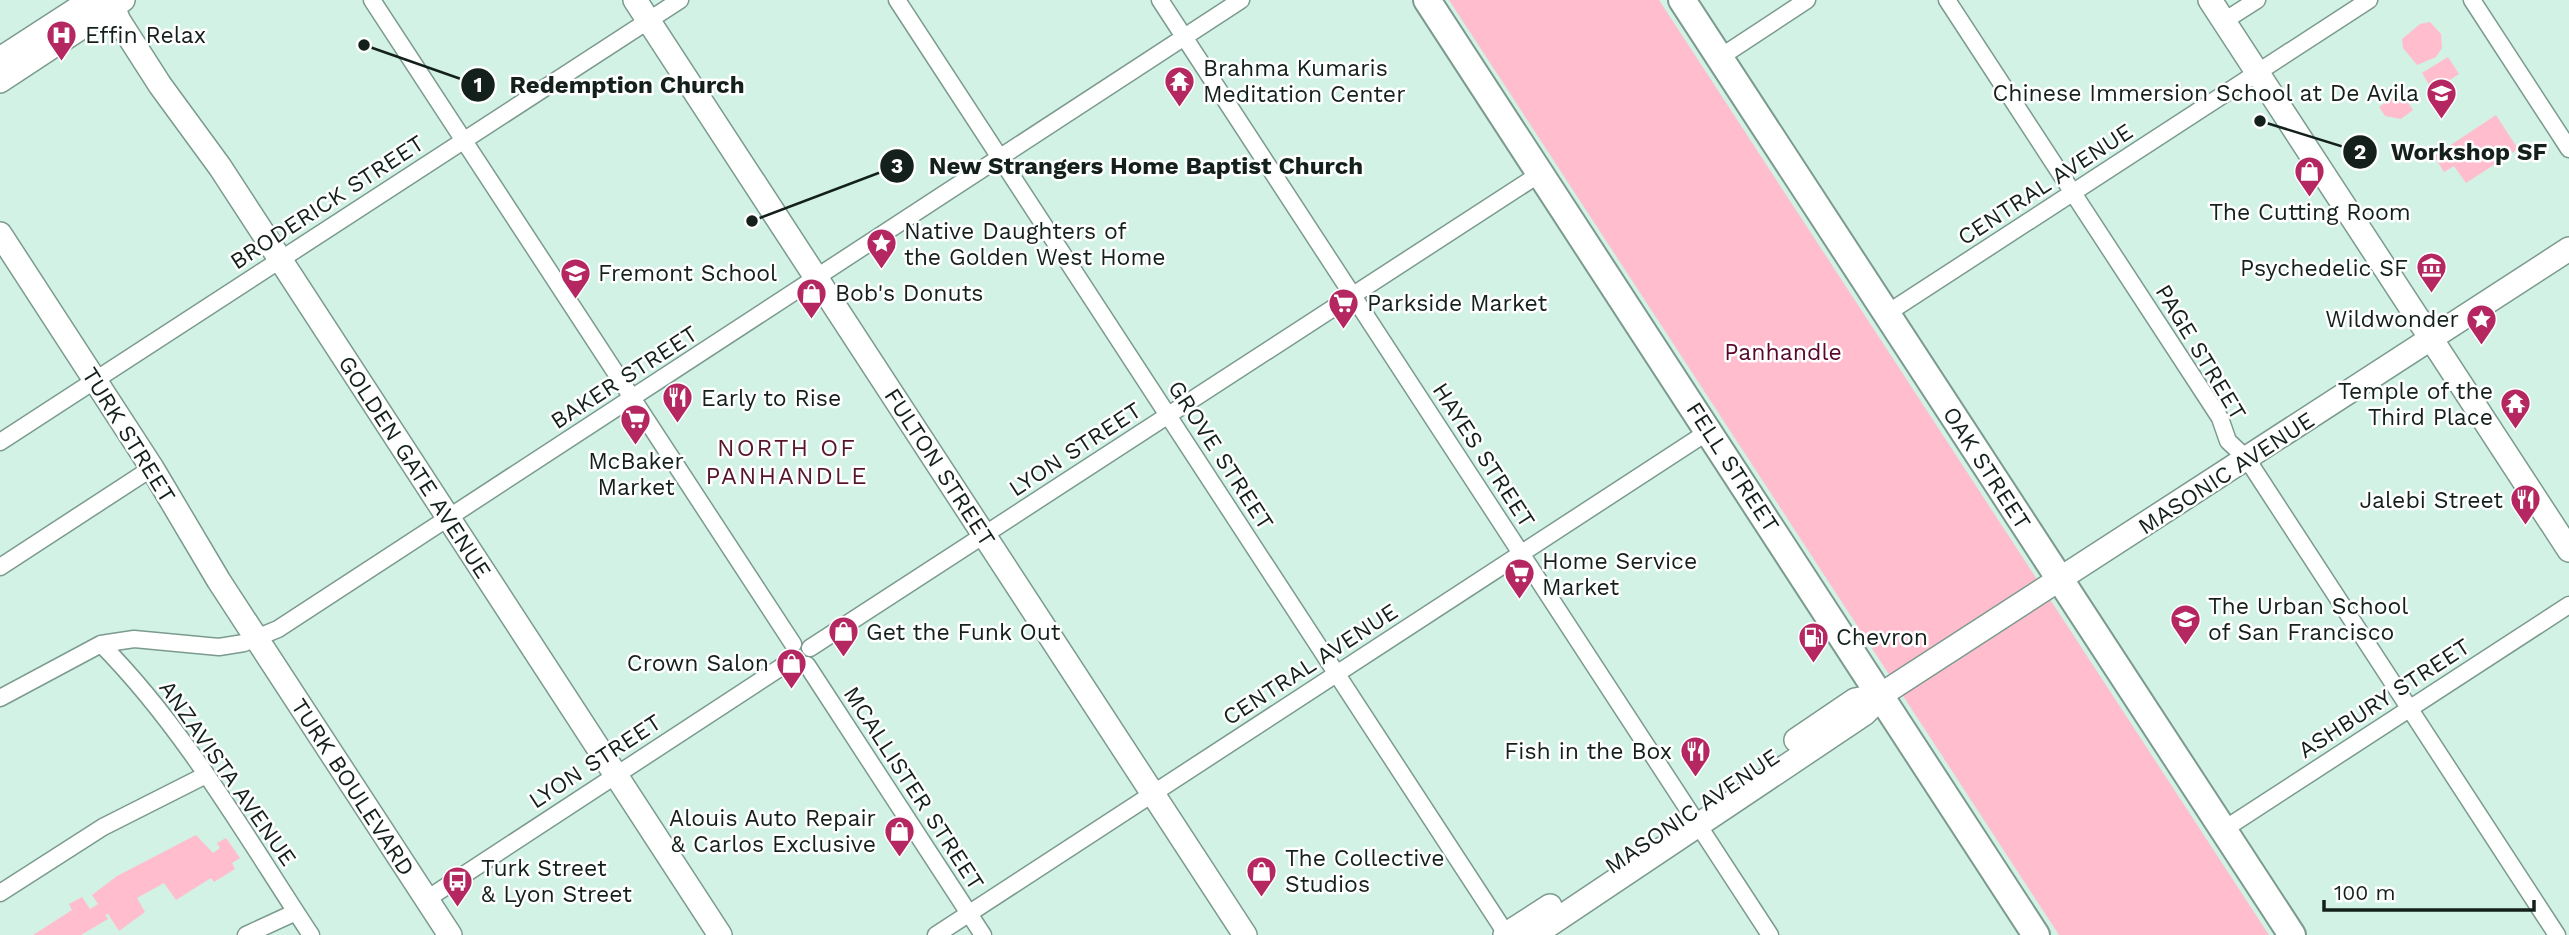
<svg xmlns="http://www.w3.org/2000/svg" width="2569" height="935" viewBox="0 0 2569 935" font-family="'Work Sans',sans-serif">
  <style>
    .green { fill: #ffbdce }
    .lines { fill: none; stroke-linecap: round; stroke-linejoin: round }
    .street-casing { stroke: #7c9a8e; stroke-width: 19 }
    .secondary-casing { stroke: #7c9a8e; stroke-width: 26 }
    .primary-casing { stroke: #7c9a8e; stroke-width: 30 }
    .street { stroke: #fff; stroke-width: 16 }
    .secondary { stroke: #fff; stroke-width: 23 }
    .primary { stroke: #fff; stroke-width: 26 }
    .labels { text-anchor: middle; stroke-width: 5; stroke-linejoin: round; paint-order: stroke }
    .poi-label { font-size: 23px; fill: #14201b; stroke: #fff; text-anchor: start }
    .street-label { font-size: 23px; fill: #14201b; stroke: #fff }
    .park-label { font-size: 23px; fill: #59082b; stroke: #fff }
    .neighbourhood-label { font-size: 24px; letter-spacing: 2px; fill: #58152e; stroke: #fff }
    .leader { fill: none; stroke: #14201b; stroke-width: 2.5 }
    .callout-dot { fill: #14201b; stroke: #fff; stroke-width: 2.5 }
    .mark-label { font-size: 21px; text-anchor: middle; font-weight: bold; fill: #fff }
    .callout-label { font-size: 24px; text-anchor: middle; font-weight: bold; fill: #14201b; stroke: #fff; stroke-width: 5; stroke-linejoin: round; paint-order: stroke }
  </style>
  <rect width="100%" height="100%" fill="#d1f2e5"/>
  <path class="green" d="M1449,0H1659L2269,935H2059Z
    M2430,22L2441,34L2442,48L2436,57L2417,65L2403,48L2402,39L2420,24Z
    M2448,57L2459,74L2433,91L2422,73Z
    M2401,92L2413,110L2401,119L2385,116L2379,107Z
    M2496,115L2518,149L2466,183L2454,166L2444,172L2434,156Z
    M196,835L213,853L220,848L217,843L226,838L240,858L232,863L235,869L214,882L211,878L176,900L164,883L137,898L145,912L119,931L108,914L105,915L108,919L81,935H33L72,910L69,904L82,897L90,909L98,904L92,895L117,876Z"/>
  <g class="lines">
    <defs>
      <path id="street" d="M372,0L793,644
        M897,0L1507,935
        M1160,0L1770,935
        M1947,0L2220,418L2228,441L2247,459L2557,935
        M2472,0L2569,149
        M2224,21L2257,0
        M1719,58L1807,0
        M1886,314L2369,0
        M0,442L680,0
        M0,567L152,468
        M101,644C185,729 245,835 311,935
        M810,648L1541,173
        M807,665L983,935
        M0,698L101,644L134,639L219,647L244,643L278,629L1241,0
        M2223,830L2569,605
        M0,893L103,827L206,775
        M427,899L789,662
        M246,935L296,912
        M936,935L1709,431"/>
      <path id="secondary" d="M110,0L119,21L160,85L220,167L720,935
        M635,0L1245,935
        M2210,0L2569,550
        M0,59L91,0
        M0,81L123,0
        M0,234L152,468L219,581L450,935
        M1796,740L1855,700L1881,695
        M1505,935L1550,906
        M1534,935L1864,714L1887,691L2569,249"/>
      <path id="primary" d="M1427,0L2036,935
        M1682,0L2292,935"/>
    </defs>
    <use href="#street" class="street-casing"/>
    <use href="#secondary" class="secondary-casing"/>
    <use href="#primary" class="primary-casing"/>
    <use href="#street" class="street"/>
    <use href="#secondary" class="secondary"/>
    <use href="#primary" class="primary"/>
  </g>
  <defs>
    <symbol id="hospital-pin" viewBox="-11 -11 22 30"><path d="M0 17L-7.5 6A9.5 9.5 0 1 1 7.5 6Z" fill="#b42760" stroke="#fff"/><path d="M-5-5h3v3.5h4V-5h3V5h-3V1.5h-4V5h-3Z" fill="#fff"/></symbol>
    <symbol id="temple-pin" viewBox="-11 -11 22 30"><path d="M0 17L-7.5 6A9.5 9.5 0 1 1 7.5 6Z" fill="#b42760" stroke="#fff"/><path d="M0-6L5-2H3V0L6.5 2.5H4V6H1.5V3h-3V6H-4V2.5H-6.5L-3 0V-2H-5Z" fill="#fff"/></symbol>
    <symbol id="school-pin" viewBox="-11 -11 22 30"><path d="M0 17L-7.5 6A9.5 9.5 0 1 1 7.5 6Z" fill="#b42760" stroke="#fff"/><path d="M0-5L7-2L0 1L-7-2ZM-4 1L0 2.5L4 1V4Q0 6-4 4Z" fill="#fff"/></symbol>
    <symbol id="shop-pin" viewBox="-11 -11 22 30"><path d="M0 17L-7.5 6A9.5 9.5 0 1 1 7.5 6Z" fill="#b42760" stroke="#fff"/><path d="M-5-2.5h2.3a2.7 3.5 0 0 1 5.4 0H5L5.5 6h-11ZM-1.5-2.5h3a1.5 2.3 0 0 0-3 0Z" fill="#fff"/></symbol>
    <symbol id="sight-pin" viewBox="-11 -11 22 30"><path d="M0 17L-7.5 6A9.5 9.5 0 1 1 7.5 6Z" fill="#b42760" stroke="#fff"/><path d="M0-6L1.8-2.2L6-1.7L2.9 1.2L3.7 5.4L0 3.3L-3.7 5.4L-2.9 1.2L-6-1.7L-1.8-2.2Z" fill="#fff"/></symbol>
    <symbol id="museum-pin" viewBox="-11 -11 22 30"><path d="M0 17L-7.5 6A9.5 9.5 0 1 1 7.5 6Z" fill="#b42760" stroke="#fff"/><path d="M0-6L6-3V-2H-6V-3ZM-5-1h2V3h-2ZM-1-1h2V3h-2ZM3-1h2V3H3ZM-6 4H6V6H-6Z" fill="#fff"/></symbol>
    <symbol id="supermarket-pin" viewBox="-11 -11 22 30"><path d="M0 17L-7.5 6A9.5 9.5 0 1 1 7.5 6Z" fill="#b42760" stroke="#fff"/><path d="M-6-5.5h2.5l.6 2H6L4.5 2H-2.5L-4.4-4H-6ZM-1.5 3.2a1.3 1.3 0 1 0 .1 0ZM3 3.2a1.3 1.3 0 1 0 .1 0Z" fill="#fff"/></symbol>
    <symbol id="restaurant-pin" viewBox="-11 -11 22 30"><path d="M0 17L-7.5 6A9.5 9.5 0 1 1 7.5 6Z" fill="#b42760" stroke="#fff"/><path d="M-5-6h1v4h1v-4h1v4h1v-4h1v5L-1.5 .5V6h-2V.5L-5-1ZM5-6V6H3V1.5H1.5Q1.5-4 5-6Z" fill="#fff"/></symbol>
    <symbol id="fuel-pin" viewBox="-11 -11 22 30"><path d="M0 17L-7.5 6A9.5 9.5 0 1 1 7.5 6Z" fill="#b42760" stroke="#fff"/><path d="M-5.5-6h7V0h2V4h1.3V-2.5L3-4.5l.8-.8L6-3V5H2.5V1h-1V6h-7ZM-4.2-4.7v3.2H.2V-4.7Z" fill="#fff"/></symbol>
    <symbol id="bus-pin" viewBox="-11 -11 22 30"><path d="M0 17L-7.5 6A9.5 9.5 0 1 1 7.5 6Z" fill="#b42760" stroke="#fff"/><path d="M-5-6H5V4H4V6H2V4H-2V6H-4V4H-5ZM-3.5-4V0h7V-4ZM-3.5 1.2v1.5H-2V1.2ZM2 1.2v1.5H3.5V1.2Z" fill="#fff"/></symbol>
  </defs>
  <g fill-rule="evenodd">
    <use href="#hospital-pin" x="44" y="18" width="35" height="47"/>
    <use href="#temple-pin" x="1162" y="64" width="35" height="47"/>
    <use href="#school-pin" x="2424" y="76" width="35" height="47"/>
    <use href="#shop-pin" x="2292" y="154" width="35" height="47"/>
    <use href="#sight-pin" x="864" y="226" width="35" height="47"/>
    <use href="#museum-pin" x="2414" y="250" width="35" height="47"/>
    <use href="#school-pin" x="558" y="256" width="35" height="47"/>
    <use href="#shop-pin" x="794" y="276" width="35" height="47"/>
    <use href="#supermarket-pin" x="1326" y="286" width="35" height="47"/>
    <use href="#sight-pin" x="2464" y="302" width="35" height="47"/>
    <use href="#restaurant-pin" x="660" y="380" width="35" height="47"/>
    <use href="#temple-pin" x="2498" y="386" width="35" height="47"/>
    <use href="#supermarket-pin" x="618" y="402" width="35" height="47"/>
    <use href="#restaurant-pin" x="2508" y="482" width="35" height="47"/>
    <use href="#supermarket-pin" x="1502" y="556" width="35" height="47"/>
    <use href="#school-pin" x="2168" y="602" width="35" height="47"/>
    <use href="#shop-pin" x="826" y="614" width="35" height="47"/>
    <use href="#fuel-pin" x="1796" y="620" width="35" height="47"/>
    <use href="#shop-pin" x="774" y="646" width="35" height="47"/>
    <use href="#restaurant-pin" x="1678" y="734" width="35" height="47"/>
    <use href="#shop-pin" x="882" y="814" width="35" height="47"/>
    <use href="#shop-pin" x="1244" y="854" width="35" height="47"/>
    <use href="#bus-pin" x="440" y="864" width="35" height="47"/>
  </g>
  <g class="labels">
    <g class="poi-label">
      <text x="85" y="43">Effin Relax</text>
      <text x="1203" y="76">Brahma Kumaris<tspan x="1203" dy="26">Meditation Center</tspan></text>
      <text x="2419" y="101" text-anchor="end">Chinese Immersion School at De Avila</text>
      <text x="2310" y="220" text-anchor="middle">The Cutting Room</text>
      <text x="904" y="239">Native Daughters of<tspan x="904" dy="26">the Golden West Home</tspan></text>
      <text x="2408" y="276" text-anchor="end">Psychedelic SF</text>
      <text x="598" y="281">Fremont School</text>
      <text x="835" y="301">Bob's Donuts</text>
      <text x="1367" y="311">Parkside Market</text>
      <text x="2459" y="327" text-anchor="end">Wildwonder</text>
      <text x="2493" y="399" text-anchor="end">Temple of the<tspan x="2493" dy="26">Third Place</tspan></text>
      <text x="701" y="406">Early to Rise</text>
      <text x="636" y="469" text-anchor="middle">McBaker<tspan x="636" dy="26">Market</tspan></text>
      <text x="2503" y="508" text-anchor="end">Jalebi Street</text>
      <text x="1542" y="569">Home Service<tspan x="1542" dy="26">Market</tspan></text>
      <text x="2208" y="614">The Urban School<tspan x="2208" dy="26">of San Francisco</tspan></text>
      <text x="866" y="640">Get the Funk Out</text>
      <text x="1836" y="645">Chevron</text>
      <text x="769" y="671" text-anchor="end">Crown Salon</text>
      <text x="1672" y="759" text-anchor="end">Fish in the Box</text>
      <text x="876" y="826" text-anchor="end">Alouis Auto Repair<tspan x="876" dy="26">&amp; Carlos Exclusive</tspan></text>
      <text x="1285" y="866">The Collective<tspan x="1285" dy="26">Studios</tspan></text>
      <text x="481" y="876">Turk Street<tspan x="481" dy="26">&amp; Lyon Street</tspan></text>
    </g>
    <g class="street-label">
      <text transform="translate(2045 184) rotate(-33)" y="8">CENTRAL AVENUE</text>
      <text transform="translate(327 202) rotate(-33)" y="8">BRODERICK STREET</text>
      <text transform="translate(2201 352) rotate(59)" y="8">PAGE STREET</text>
      <text transform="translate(624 377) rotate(-33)" y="8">BAKER STREET</text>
      <text transform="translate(129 435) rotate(58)" y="8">TURK STREET</text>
      <text transform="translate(1075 449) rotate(-33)" y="8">LYON STREET</text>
      <text transform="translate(1221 455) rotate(57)" y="8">GROVE STREET</text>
      <text transform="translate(1484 455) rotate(57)" y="8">HAYES STREET</text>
      <text transform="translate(415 467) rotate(57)" y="8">GOLDEN GATE AVENUE</text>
      <text transform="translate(940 467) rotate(57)" y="8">FULTON STREET</text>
      <text transform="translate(1733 467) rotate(57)" y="8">FELL STREET</text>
      <text transform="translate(1987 468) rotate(57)" y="8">OAK STREET</text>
      <text transform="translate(2226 473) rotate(-33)" y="8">MASONIC AVENUE</text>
      <text transform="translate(1310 664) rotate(-33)" y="8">CENTRAL AVENUE</text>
      <text transform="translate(2384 698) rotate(-33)" y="8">ASHBURY STREET</text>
      <text transform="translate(595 761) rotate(-33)" y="8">LYON STREET</text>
      <text transform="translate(228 773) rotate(55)" y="8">ANZAVISTA AVENUE</text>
      <text transform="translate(353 787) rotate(57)" y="8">TURK BOULEVARD</text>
      <text transform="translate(914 788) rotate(57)" y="8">MCALLISTER STREET</text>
      <text transform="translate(1692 811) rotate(-34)" y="8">MASONIC AVENUE</text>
    </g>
    <g class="park-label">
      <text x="1783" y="360">Panhandle</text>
    </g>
    <g class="neighbourhood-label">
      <text x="787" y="456">NORTH OF<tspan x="787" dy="28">PANHANDLE</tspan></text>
    </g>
  </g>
  <path class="leader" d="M364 45L478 85M2260 121L2360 152M752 221L897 166"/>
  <g class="callout-dot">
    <circle cx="364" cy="45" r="7"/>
    <circle cx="2260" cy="121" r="7"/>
    <circle cx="752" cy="221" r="7"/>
    <circle cx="478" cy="85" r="18"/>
    <circle cx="2360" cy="152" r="18"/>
    <circle cx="897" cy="166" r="18"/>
  </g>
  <g class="mark-label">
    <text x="478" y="92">1</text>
    <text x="2360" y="159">2</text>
    <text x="897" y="173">3</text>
  </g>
  <g class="callout-label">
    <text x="627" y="93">Redemption Church</text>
    <text x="2469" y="160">Workshop SF</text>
    <text x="1146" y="174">New Strangers Home Baptist Church</text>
  </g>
  <path d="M2324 900v10h210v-10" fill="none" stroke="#14201b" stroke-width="3.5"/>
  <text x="2334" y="900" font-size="21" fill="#14201b" stroke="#ffffff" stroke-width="5" paint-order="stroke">100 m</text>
</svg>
